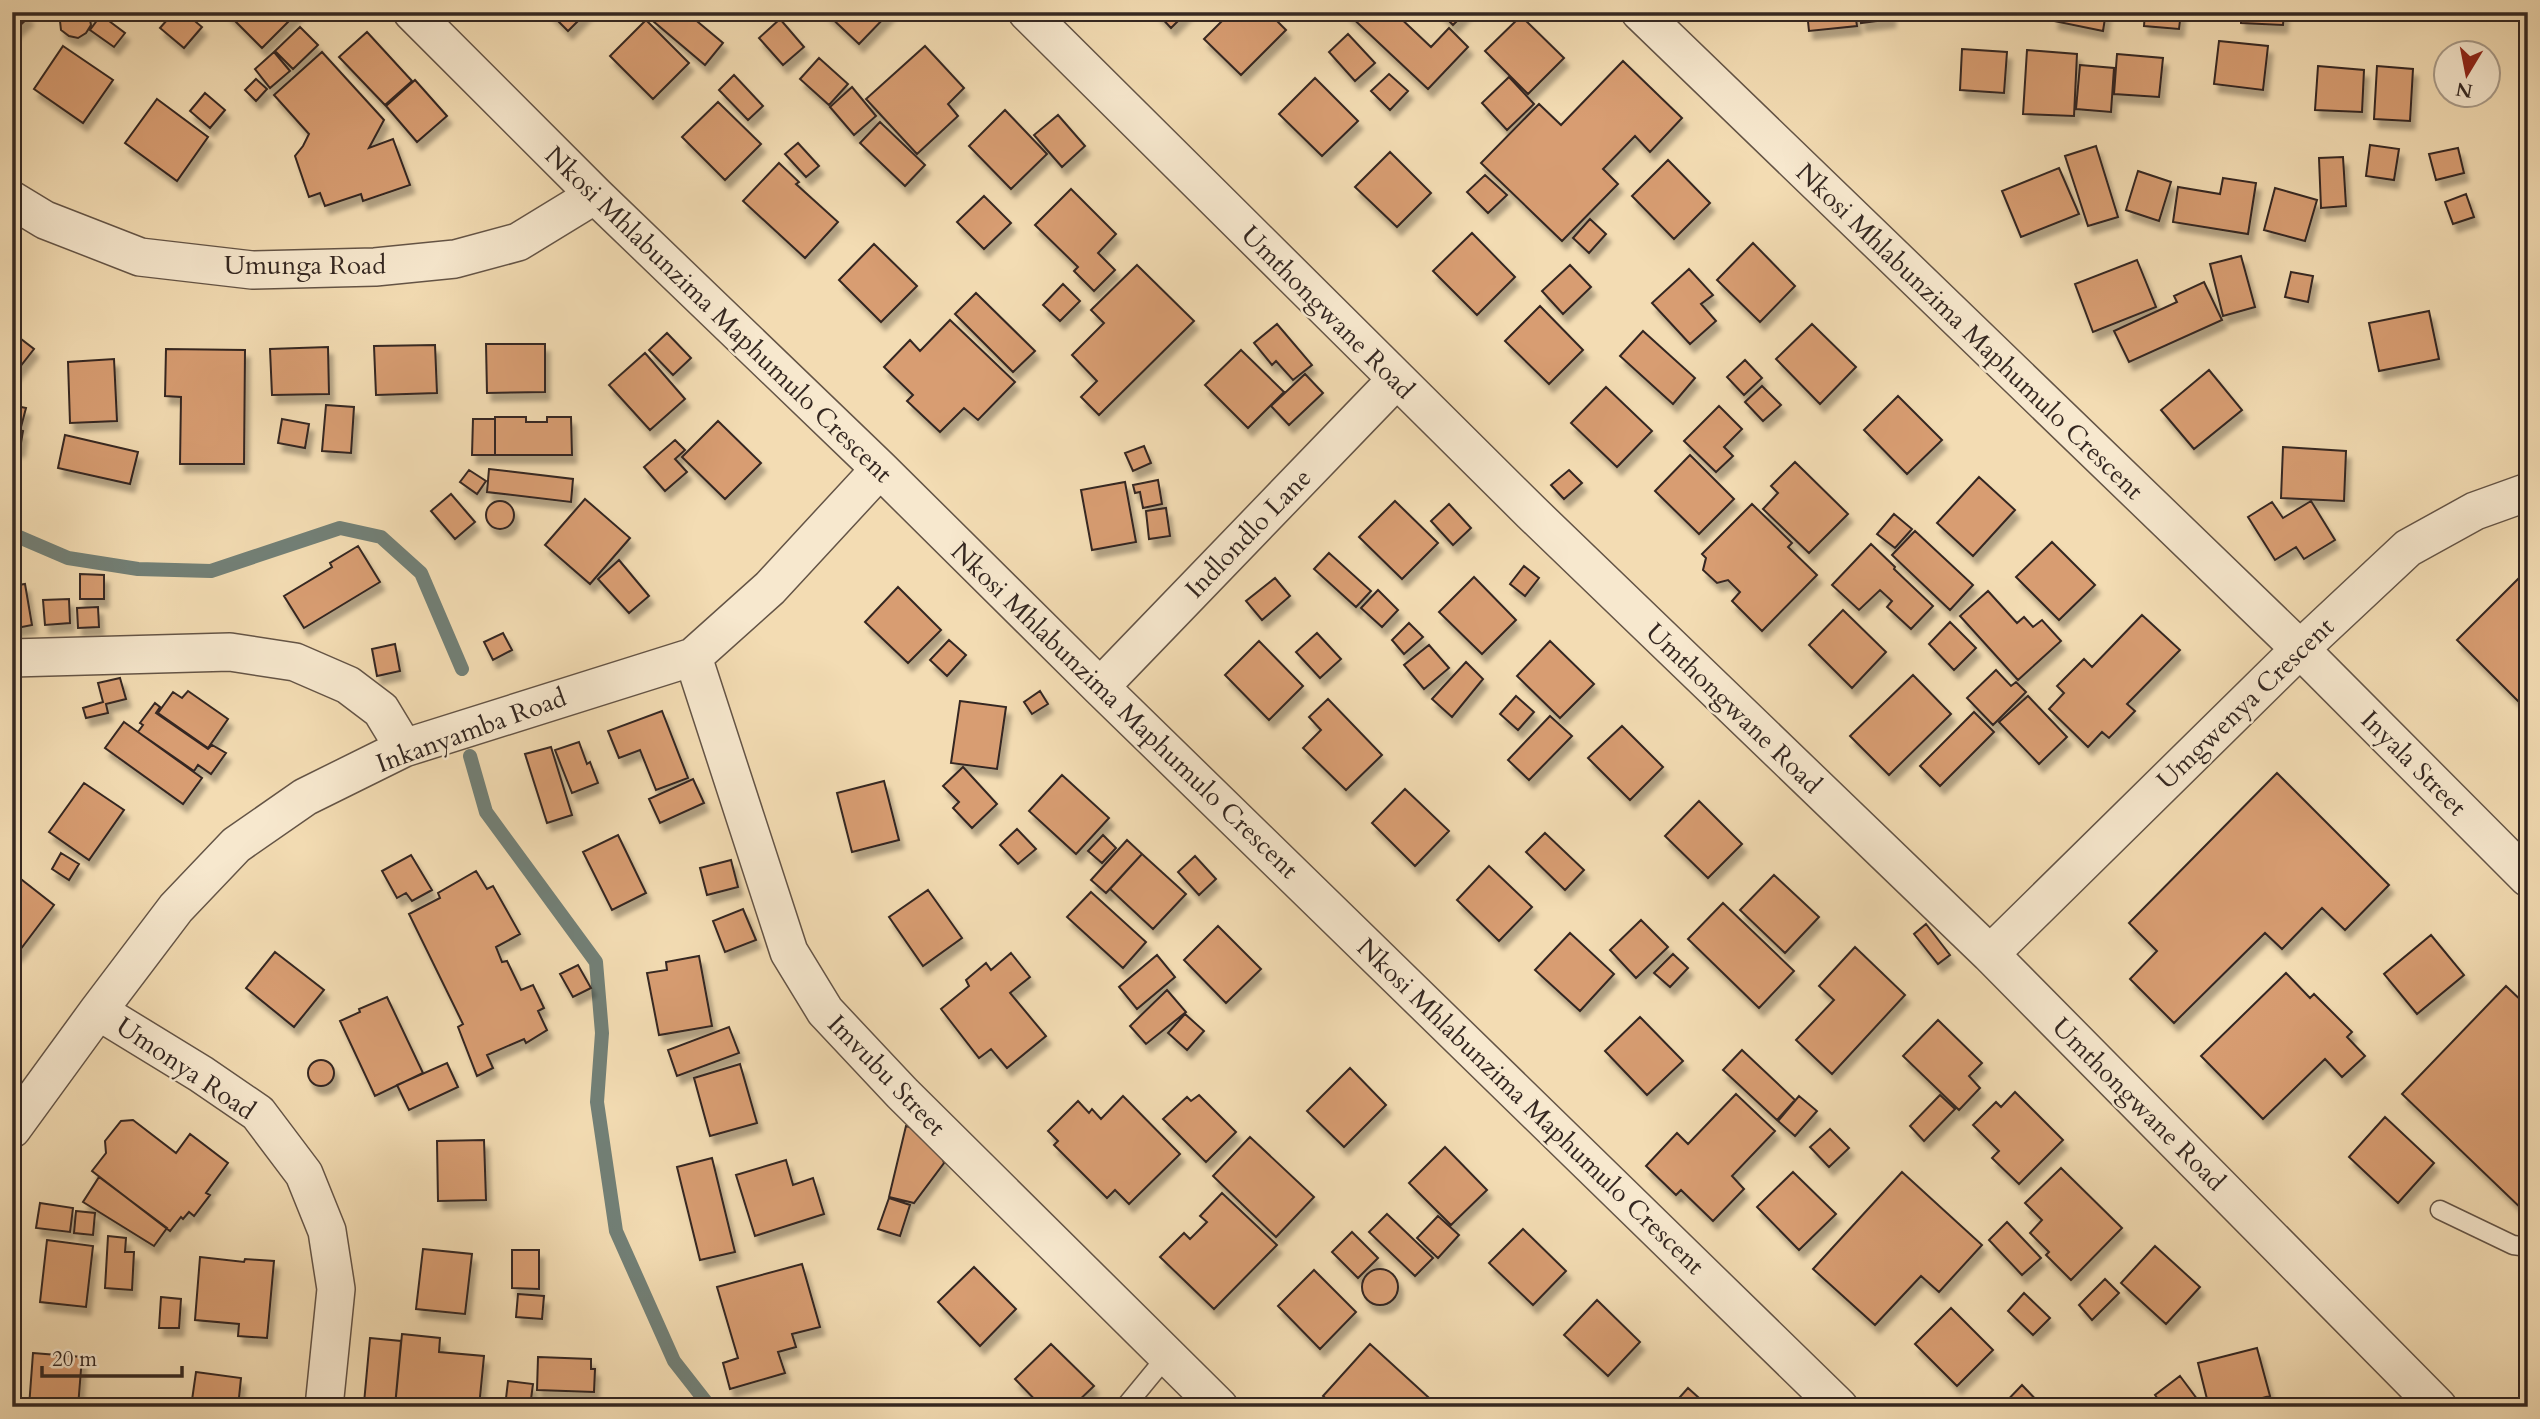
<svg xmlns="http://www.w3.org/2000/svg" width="2540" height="1419" viewBox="0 0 2540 1419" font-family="Cardo,serif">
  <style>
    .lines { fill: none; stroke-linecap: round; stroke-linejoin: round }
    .stream { stroke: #728077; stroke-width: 14 }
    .building { fill: #d89d72; stroke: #342721; stroke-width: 2; filter: url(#shadow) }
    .service-casing { stroke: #645446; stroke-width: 21 }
    .minor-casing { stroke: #645446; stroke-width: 40 }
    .service { stroke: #f7e8ce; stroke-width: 18 }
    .minor { stroke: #f7e8ce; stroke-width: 37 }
    .labels { text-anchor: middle; stroke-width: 5; stroke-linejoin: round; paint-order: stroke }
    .street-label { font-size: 26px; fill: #342721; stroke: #f7e8ce }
  </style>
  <defs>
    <filter id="shadow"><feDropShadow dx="4.5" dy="8" stdDeviation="2" flood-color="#0004"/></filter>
  </defs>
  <rect width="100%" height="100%" fill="#f3dcb3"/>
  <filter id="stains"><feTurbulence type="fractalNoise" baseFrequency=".00286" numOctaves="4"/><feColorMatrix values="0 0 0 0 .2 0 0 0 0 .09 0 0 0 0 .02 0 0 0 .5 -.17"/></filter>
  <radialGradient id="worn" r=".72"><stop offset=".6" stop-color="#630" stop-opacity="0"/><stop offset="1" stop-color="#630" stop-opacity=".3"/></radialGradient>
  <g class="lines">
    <path class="stream" d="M12,534L68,558L138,569L211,571L340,528L381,537L421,573L462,669
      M470,756L486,812L596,962L602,1033L597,1102L616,1231L674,1361L710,1407"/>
  </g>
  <path class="building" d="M12,12H24L29,17L12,33Z
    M64,12H86L89,15L91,25L86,33L78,38L69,36L61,30L60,21Z
    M174,12H184L202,27L184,48L160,28Z
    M226,12H298L262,48Z
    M549,12H587L568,31Z
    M660,12H686L723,43L705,65L653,21Z
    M825,12H890L859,44Z
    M1156,12H1187L1171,28Z
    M1231,12H1268L1286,30L1241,75L1204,39Z
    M1346,12H1394L1431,47L1449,28L1468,47L1428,89Z
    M1440,12H1466L1453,25Z
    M1807,12H1855L1857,26L1809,31Z
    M1860,12H1891V19L1861,23Z
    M2055,12H2106L2103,31L2054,21Z
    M2145,12H2181L2179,29L2144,26Z
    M2241,12H2284L2283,25L2241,23Z
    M101,15L125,33L114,47L90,30Z
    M1521,16L1564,58L1528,94L1485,51Z
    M780,19L804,47L783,65L759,38Z
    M646,20L689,63L653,99L610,56Z
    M300,27L318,45L293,69L275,51Z
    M367,32L412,81L385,105L339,57Z
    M1348,34L1375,63L1355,81L1329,52Z
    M2219,41L2268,46L2263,90L2214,84Z
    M63,46L113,80L83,123L34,89Z
    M925,46L964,88L948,104L958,116L917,154L866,99Z
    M1962,49L2007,52L2004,93L1960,90Z
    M2027,50L2077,54L2074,116L2023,114Z
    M274,52L290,71L270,88L255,69Z
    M322,52L384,120L369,148L393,139L410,185L363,201L361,194L325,206L320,193L309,197L295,156L303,146L309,134L274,95Z
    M2117,54L2163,58L2159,97L2114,94Z
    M819,58L848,84L829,105L800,79Z
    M1623,61L1682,118L1650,152L1635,136L1603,169L1618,184L1562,241L1481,163L1539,104L1561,125Z
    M2080,65L2114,68L2111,112L2076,109Z
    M2318,66L2364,70L2362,112L2315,110Z
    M2377,66L2413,69L2410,121L2374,119Z
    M1389,74L1408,91L1390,110L1371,91Z
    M734,75L763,106L748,120L719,90Z
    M1509,77L1534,104L1507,130L1482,103Z
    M1315,78L1358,121L1322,156L1279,114Z
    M256,79L267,89L256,101L245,90Z
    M415,80L447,116L417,142L386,106Z
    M852,87L876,116L854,135L830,107Z
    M205,93L225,110L210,128L190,111Z
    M157,99L208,137L177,181L125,143Z
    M718,102L761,144L725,180L682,137Z
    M1005,110L1047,154L1011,189L969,146Z
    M1058,115L1085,146L1062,167L1034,135Z
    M880,122L925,165L905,186L860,143Z
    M798,143L819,166L806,177L785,154Z
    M2370,145L2399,149L2394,180L2366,176Z
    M2096,146L2118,217L2088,226L2065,156Z
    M2458,148L2464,173L2436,180L2429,154Z
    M1390,152L1431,193L1397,227L1355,187Z
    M2343,157L2346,206L2321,208L2319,158Z
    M1668,160L1710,203L1674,239L1632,196Z
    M779,163L799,182L796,184L838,222L805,258L743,201Z
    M2059,168L2079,214L2021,237L2002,191Z
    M2138,171L2171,182L2159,221L2126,210Z
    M1485,175L1507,195L1488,213L1467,192Z
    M2223,178L2256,183L2248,234L2173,222L2178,187L2220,194Z
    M2275,188L2317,200L2305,241L2264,230Z
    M1071,189L1116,234L1098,253L1115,270L1094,291L1074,271L1078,267L1035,225Z
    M2466,194L2474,217L2453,224L2445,202Z
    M984,196L1011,223L984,249L957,222Z
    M1590,219L1606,234L1589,253L1573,238Z
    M1472,233L1515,277L1477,315L1433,271Z
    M1753,243L1795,286L1760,322L1717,280Z
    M874,244L917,286L881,322L839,280Z
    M2241,256L2255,307L2223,316L2210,264Z
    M2137,260L2156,307L2093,332L2075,284Z
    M1137,265L1194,321L1099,415L1081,397L1097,381L1072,355L1104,323L1091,310Z
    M1570,265L1591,287L1563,314L1542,291Z
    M1689,269L1713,295L1701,304L1716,321L1690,344L1652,303Z
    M2291,272L2313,276L2308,302L2285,297Z
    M2204,282L2222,320L2129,362L2114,331L2177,302L2174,296Z
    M1063,284L1080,301L1060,321L1043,305Z
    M976,293L1035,351L1013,372L955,314Z
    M1540,306L1583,350L1549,384L1505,341Z
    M2429,311L2439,359L2379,371L2369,323Z
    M950,320L1015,382L978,420L964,408L940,432L907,401L913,395L884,367L910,340L920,351Z
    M1277,324L1312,365L1293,380L1276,361L1272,365L1254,343Z
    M1812,324L1856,367L1820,404L1776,359Z
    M1643,331L1695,378L1673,404L1620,356Z
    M12,332L34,349L12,377Z
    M667,333L691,358L673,375L649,350Z
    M486,344H545V392L487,393Z
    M435,345L437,393L376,395L374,346Z
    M328,347L329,394L272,395L270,349Z
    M166,349L245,350L244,464H180L181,397L165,396Z
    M1241,350L1284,392L1248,428L1205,385Z
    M645,353L685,399L650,430L609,385Z
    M114,359L117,421L70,423L68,362Z
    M1745,360L1762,378L1744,395L1727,377Z
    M2209,370L2242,410L2194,449L2161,410Z
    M1305,374L1323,393L1289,425L1271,406Z
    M1762,386L1781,405L1763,421L1745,402Z
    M1606,387L1652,431L1617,467L1571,423Z
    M1898,396L1942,440L1907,474L1864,430Z
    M12,405L26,408L21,427L12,425Z
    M326,405L354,407L351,453L322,451Z
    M1719,406L1742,429L1724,447L1733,456L1716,472L1684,441Z
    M495,417H526V422H547V417H571L572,455H495Z
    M282,419L309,424L305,448L278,443Z
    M473,419H495V455H472Z
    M718,421L761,463L725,499L682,457Z
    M12,429L23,431L20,449L12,448Z
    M65,435L138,452L130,484L58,468Z
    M675,440L685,450L675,459L687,472L665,491L644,467Z
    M1144,446L1151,463L1133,471L1125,453Z
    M2283,447L2346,451L2344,501L2281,498Z
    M1690,455L1734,499L1699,534L1655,491Z
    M1795,462L1848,514L1809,553L1763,509L1778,493L1771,486Z
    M489,469L573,479L571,502L487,492Z
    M469,470L486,481L477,494L460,482Z
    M1569,470L1582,483L1564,499L1551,485Z
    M1979,477L2015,510L1973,556L1937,523Z
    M1158,480L1162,504L1143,508L1140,492L1135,493L1133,485Z
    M1125,482L1136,542L1092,550L1081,490Z
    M451,494L475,522L455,539L431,511Z
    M585,499L630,538L590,584L545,545Z
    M486 515a14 14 0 1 1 28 0a14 14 0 1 1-28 0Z
    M1395,501L1438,543L1402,579L1359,537Z
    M2311,501L2335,540L2304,559L2296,547L2275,560L2248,517L2272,502L2283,518Z
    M1449,504L1471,528L1453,545L1431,521Z
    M1752,504L1792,543L1788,547L1817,575L1762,631L1732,601L1740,592L1728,580L1717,583L1703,570L1706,558L1702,554Z
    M1166,508L1170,536L1149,539L1146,511Z
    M1894,514L1912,529L1895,548L1877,534Z
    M1915,531L1973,585L1950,610L1892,555Z
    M2052,542L2095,585L2059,620L2016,577Z
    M1871,544L1895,567L1894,569L1933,606L1911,629L1887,607L1892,601L1880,590L1859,610L1832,585Z
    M358,546L380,582L304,628L284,596L332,567L330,563Z
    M1329,553L1371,591L1356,607L1314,569Z
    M619,560L649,596L629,613L598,579Z
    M1524,566L1539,578L1525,596L1510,584Z
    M2526,571L2528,573V711L2457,640Z
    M80,574L104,575V599H80Z
    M1474,577L1516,620L1482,654L1439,612Z
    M1275,578L1290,596L1262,620L1246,601Z
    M25,584L32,625L12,629V586Z
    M898,587L941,630L908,663L865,622Z
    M1378,590L1398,610L1382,627L1361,608Z
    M1988,591L2017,623L2024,617L2033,627L2042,620L2061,641L2018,680L1960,616Z
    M69,599L70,623L45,625L43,600Z
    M98,607L99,627L78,628L77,608Z
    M1843,610L1886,652L1852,688L1809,645Z
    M2142,615L2180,650L2127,704L2135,711L2109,738L2102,732L2088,747L2049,709L2064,693L2057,686L2084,659L2092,667Z
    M1950,622L1976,648L1954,670L1929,644Z
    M1409,623L1423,637L1404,654L1392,640Z
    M503,633L512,650L493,660L484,642Z
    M1317,633L1341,659L1320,678L1296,652Z
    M949,640L966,655L947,676L930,660Z
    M1259,641L1303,686L1269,720L1225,675Z
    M1550,641L1594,684L1560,718L1517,676Z
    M395,644L400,671L377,676L372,649Z
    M1429,645L1449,668L1424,689L1404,665Z
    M1466,662L1483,679L1452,717L1432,699Z
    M1996,670L2011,686L2016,682L2026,692L1993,725L1967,698Z
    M1913,675L1951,714L1889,775L1850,736Z
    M120,678L126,699L106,704L108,713L86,718L83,708L103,702L98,683Z
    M188,691L228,719L208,748L158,713L173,692L182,698Z
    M1040,691L1048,704L1032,714L1024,702Z
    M1516,696L1534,712L1518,730L1500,714Z
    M2028,696L2067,737L2039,764L1999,722Z
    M1328,699L1382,755L1346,790L1303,748L1321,730L1309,717Z
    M960,701L1006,707L997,769L951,763Z
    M155,703L160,707L156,713L208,749L212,745L226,753L211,774L198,765L194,771L138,732L143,725L140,723Z
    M662,711L688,778L656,790L640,750L619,758L608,731Z
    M1974,712L1994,732L1940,786L1920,766Z
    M1550,716L1572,736L1529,780L1508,760Z
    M124,722L202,778L183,804L105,748Z
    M1622,726L1663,767L1630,800L1588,758Z
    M579,742L587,764L590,762L598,783L572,793L555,750Z
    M551,747L572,815L547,823L525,754Z
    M963,767L997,804L972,828L953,808L959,802L943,786Z
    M2277,773L2389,885L2345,930L2322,908L2282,949L2265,933L2174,1023L2130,979L2157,951L2129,923Z
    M1062,775L1109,818L1076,854L1029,811Z
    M693,779L704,803L660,823L649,799Z
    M884,781L899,840L852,852L837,793Z
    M84,783L124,810L89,860L49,832Z
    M1405,789L1449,831L1415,866L1372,823Z
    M1699,801L1742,844L1708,878L1665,836Z
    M1017,829L1036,849L1018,864L1000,845Z
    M1545,833L1584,870L1565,890L1526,852Z
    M618,835L646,893L612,910L583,852Z
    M1103,835L1116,848L1102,863L1088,851Z
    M1127,840L1142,854L1106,893L1091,880Z
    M61,853L79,864L69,880L52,869Z
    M1142,854L1186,894L1153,929L1110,889Z
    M411,855L432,890L412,901L406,893L397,898L382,871Z
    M1195,856L1216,879L1199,895L1178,872Z
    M731,860L738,887L707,895L700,868Z
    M1489,866L1532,907L1499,941L1457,900Z
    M476,871L487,889L493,886L520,934L496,947L502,962L507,961L521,990L533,985L544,1008L538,1011L547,1030L526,1043L524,1039L487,1055L493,1068L477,1076L458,1027L463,1024L409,914L440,898L438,893Z
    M1774,875L1819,917L1785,953L1740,910Z
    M17,876L54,905L17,954L12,951V882Z
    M928,890L962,938L923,966L889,917Z
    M1091,892L1146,942L1123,968L1067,917Z
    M1723,903L1794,971L1759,1008L1688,939Z
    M743,909L756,940L725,952L713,921Z
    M1641,920L1668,947L1636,978L1610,950Z
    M1926,924L1950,955L1938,964L1914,934Z
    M1218,926L1261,969L1226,1003L1184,960Z
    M1570,933L1614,974L1580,1011L1535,970Z
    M2431,935L2464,975L2417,1014L2384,974Z
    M1855,947L1905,995L1832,1074L1796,1040L1834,1000L1819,986Z
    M275,952L324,990L294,1027L246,988Z
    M1011,953L1030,977L1010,993L1046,1036L1007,1068L991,1049L979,1058L941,1009L969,986L966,980L986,963L991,970Z
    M1673,954L1688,968L1670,987L1654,973Z
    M1157,955L1175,977L1137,1009L1119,987Z
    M699,956L712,1026L659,1035L647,973L667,970L666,962Z
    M578,965L591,988L573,997L560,974Z
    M2286,973L2310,998L2314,994L2352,1032L2347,1037L2365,1056L2342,1077L2325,1059L2263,1119L2201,1056Z
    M2506,986L2528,1007V1215L2402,1094Z
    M1167,990L1186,1012L1146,1044L1130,1026Z
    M387,997L423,1073L375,1096L340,1021L360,1012L359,1009Z
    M1185,1014L1204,1031L1187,1050L1168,1033Z
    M1640,1017L1683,1061L1647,1095L1605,1051Z
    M1938,1020L1982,1063L1969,1076L1980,1088L1959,1110L1903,1056Z
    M729,1027L739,1053L677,1076L668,1050Z
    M1742,1050L1795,1100L1777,1120L1723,1070Z
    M308 1073a13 13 0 1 1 26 0a13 13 0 1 1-26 0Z
    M447,1063L458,1087L409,1110L397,1085Z
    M740,1064L757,1123L710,1136L694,1078Z
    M1350,1068L1386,1105L1344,1147L1307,1111Z
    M2015,1092L2063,1140L2019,1184L1992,1158L1999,1151L1973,1125L1996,1102L2001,1107Z
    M1736,1094L1775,1131L1732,1176L1744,1189L1713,1221L1681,1190L1676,1195L1646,1166L1677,1133L1688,1144Z
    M1199,1095L1236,1132L1206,1162L1163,1119L1187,1097L1191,1101Z
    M1940,1095L1955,1109L1924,1141L1910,1126Z
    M1123,1096L1180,1154L1129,1204L1115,1190L1107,1198L1054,1145L1058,1141L1048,1131L1078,1101L1089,1113L1092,1109L1101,1119Z
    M1799,1096L1817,1111L1795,1136L1778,1121Z
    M2385,1117L2434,1163L2398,1203L2349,1157Z
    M133,1120L176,1153L190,1134L228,1163L206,1193L210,1195L194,1216L189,1212L183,1219L181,1217L170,1231L92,1171L106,1153L105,1141L121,1121Z
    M906,1126L934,1134L944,1163L914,1203L889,1197Z
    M1830,1129L1849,1148L1829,1167L1810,1147Z
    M1250,1137L1314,1197L1276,1237L1213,1176Z
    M484,1140L486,1200L438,1201L437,1141Z
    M1445,1147L1487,1190L1451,1225L1409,1183Z
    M712,1158L735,1252L700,1260L677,1167Z
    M786,1160L793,1185L813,1178L824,1214L755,1236L736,1175Z
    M2061,1168L2122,1228L2071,1280L2046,1255L2049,1252L2030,1233L2042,1220L2025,1203Z
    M1793,1172L1836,1214L1799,1250L1757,1207Z
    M1902,1172L1982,1245L1939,1292L1921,1276L1875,1325L1813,1269Z
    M99,1177L167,1228L154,1246L83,1202Z
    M1222,1193L1277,1245L1214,1309L1160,1257L1184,1233L1190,1239L1207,1222L1200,1216Z
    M889,1198L910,1205L900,1236L878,1229Z
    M40,1203L73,1208L70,1232L36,1228Z
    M76,1211L95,1213L93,1235L74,1233Z
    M1387,1214L1433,1258L1415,1276L1369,1232Z
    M1438,1216L1459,1235L1438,1258L1417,1238Z
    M2007,1222L2041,1258L2022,1275L1989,1240Z
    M1523,1229L1566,1271L1533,1305L1489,1263Z
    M1352,1232L1378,1258L1358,1278L1332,1252Z
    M108,1236L126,1238L125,1252H134L132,1290L105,1288Z
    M47,1240L93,1246L86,1307L40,1302Z
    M2155,1246L2200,1287L2166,1324L2121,1283Z
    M423,1249L472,1254L465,1314L416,1309Z
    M512,1250H539V1289L512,1288Z
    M200,1257L244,1262L245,1259L274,1261L267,1338L238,1336L239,1324L195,1320Z
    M802,1264L820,1327L792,1334L796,1347L778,1352L785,1373L730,1389L723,1363L738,1358L717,1287Z
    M974,1267L1016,1309L980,1346L938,1302Z
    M1362 1287a18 18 0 1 1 36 0a18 18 0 1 1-36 0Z
    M1314,1270L1356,1312L1320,1349L1278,1306Z
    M2105,1279L2119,1293L2092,1320L2079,1305Z
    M2024,1293L2050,1318L2033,1335L2008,1311Z
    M518,1294L544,1296L542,1319L516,1317Z
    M161,1297L181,1299L179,1328H159Z
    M1597,1300L1640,1342L1608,1376L1564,1335Z
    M1951,1308L1993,1350L1957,1386L1915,1344Z
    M402,1334L440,1338L439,1352L484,1356L479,1407H395Z
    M370,1338L401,1341L395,1406L364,1403Z
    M1051,1344L1094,1386L1072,1407H1042L1015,1379Z
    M1370,1344L1439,1407H1335L1323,1396Z
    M2257,1348L2270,1396L2228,1407H2209L2198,1363Z
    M33,1353L82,1357L78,1407H29Z
    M538,1357L591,1359V1369H595L594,1392L537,1390Z
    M196,1372L241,1378L238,1407H191Z
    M2180,1376L2203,1407H2164L2155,1395Z
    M508,1381L533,1384L530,1407H505Z
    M2022,1385L2043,1407H2001Z
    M1688,1388L1709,1407H1671Z
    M151,1398L177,1399L176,1407H151Z"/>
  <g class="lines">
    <defs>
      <path id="service" d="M2440,1210L2513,1245L2528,1247
        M1125,1407L1167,1356"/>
      <path id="minor" d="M412,12L595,195L880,469L1100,687L1839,1407
        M1027,12L1532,513L1990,954L2438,1407
        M1640,12L2300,649L2528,878
        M12,200L45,220L140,257L252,270L375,267L455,259L518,242L595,195
        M693,657L789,952L825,1011L902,1093L1219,1407
        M12,658L230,652L295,662L348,685L381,710L404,748
        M1100,687L1396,380
        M1990,954L2300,649L2408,548L2475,511L2528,492
        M98,1011L201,1074L258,1113L304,1174L327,1231L336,1289L324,1407
        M12,1129L98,1011L176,908L236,845L305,797L404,748L693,657L770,588L880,469"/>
    </defs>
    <use href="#service" class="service-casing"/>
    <use href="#minor" class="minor-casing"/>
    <use href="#service" class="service"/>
    <use href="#minor" class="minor"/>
  </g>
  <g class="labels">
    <g class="street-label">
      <text x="305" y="274">Umunga Road</text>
      <text transform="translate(1328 312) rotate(45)" y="9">Umthongwane Road</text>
      <text transform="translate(719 314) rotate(44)" y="9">Nkosi Mhlabunzima Maphumulo Crescent</text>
      <text transform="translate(1970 331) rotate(44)" y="9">Nkosi Mhlabunzima Maphumulo Crescent</text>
      <text transform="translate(1248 533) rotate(-46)" y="9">Indlondlo Lane</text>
      <text transform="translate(2245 703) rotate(-44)" y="9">Umgwenya Crescent</text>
      <text transform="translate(1734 708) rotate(44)" y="9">Umthongwane Road</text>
      <text transform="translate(1125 710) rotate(44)" y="9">Nkosi Mhlabunzima Maphumulo Crescent</text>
      <text transform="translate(471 730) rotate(-20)" y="9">Inkanyamba Road</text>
      <text transform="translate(2414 763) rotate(45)" y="9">Inyala Street</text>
      <text transform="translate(186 1068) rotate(34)" y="9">Umonya Road</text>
      <text transform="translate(887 1075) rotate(46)" y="9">Imvubu Street</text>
      <text transform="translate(2139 1104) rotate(45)" y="9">Umthongwane Road</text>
      <text transform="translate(1531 1106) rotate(44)" y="9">Nkosi Mhlabunzima Maphumulo Crescent</text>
    </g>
  </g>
  <rect width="2540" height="1419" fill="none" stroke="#f3dcb3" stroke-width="42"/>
  <rect x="14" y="14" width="2512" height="1391" fill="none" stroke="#342721" stroke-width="3.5"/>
  <rect x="21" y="21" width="2498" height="1377" fill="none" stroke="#342721" stroke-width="2"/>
  <g transform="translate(2467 74) rotate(190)"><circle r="33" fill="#f7e8ce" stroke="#a99b89" stroke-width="2"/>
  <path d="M0-5L12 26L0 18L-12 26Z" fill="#8f2418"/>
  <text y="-10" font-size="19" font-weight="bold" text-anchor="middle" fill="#342721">N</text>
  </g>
  <path d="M42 1366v10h140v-10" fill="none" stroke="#342721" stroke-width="3.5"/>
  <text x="52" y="1366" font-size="21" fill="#342721" stroke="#f7e8ce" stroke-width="5" paint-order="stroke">20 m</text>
  <rect width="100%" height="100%" filter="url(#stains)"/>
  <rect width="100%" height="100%" fill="url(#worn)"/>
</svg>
